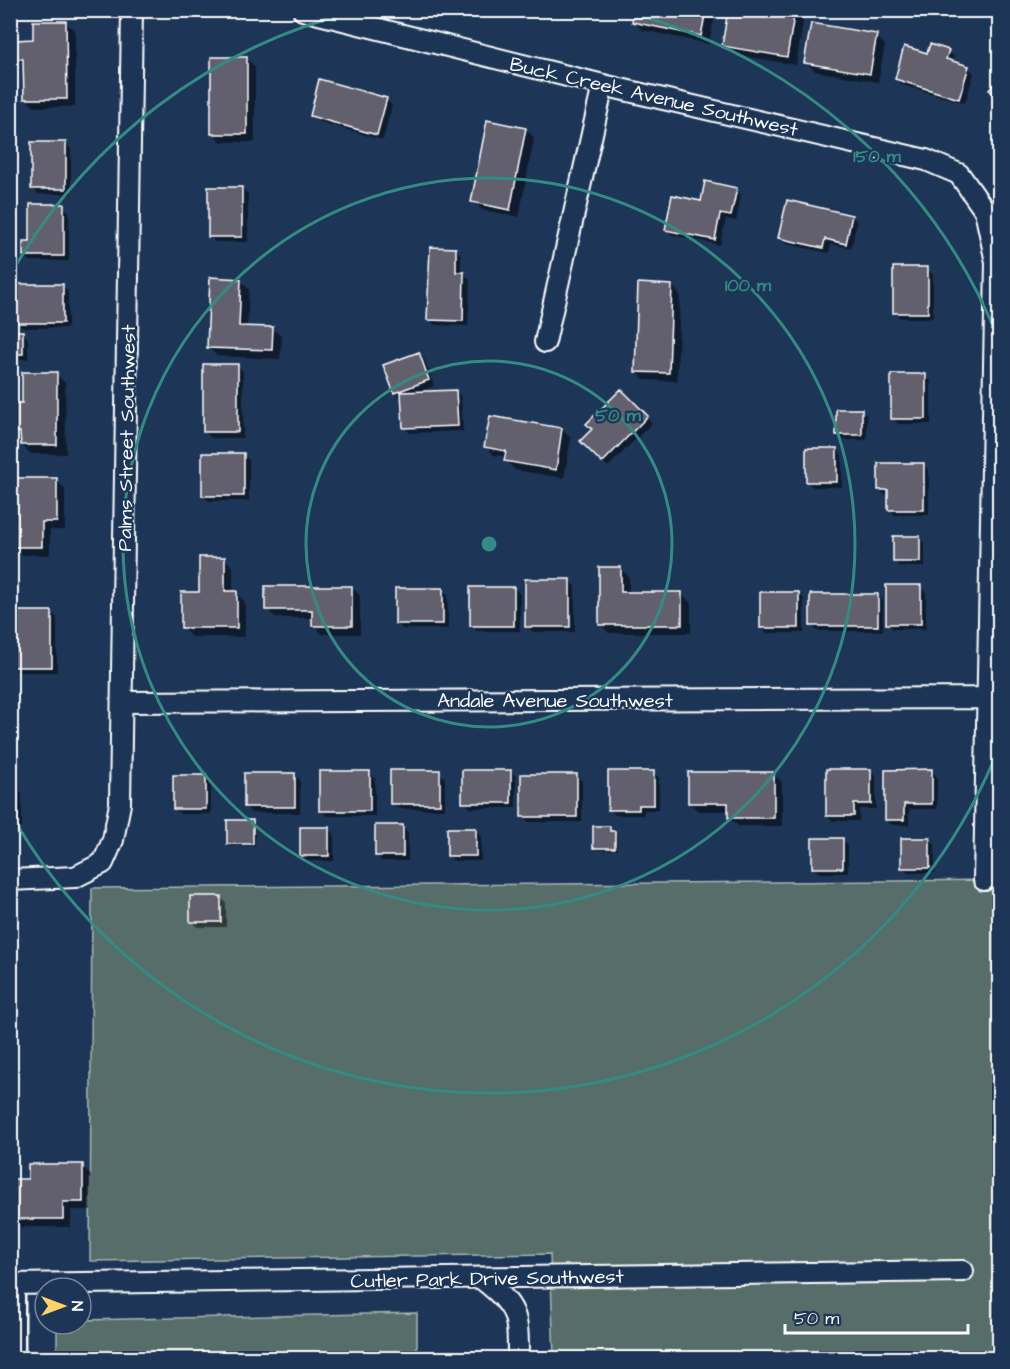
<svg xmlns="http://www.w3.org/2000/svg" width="1010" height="1369" viewBox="0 0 1010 1369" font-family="'Architects Daughter',sans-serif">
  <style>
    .green { fill: #566d69; stroke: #aab6b4; stroke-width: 1.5 }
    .shadow { fill: #0007 }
    .building { fill: #63606e; stroke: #fff; stroke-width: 1.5 }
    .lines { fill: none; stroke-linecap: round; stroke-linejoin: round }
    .lane-casing { stroke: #fff; stroke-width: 15 }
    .street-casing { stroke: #fff; stroke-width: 24 }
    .lane { stroke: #1d3557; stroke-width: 10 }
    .street { stroke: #1d3557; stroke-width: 20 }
    .ring { fill: none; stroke: #338b84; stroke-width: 3 }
    .labels { text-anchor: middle; stroke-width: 4.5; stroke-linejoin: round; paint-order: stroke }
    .street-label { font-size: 20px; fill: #fff; stroke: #1d3557 }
    .centre { fill: #338b84; stroke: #1d3557; stroke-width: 3 }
    .ring-label { font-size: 18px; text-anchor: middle; font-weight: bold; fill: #338b84; stroke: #1d3557; stroke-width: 4.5; stroke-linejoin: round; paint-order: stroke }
  </style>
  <rect width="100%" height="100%" fill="#1d3557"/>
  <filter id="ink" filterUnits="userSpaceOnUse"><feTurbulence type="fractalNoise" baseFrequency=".0167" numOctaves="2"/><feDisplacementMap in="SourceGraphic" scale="12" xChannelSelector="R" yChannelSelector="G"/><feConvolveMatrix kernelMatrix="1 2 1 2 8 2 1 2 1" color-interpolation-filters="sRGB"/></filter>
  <g filter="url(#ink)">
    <path class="green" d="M999,880V1358H554L550,1254L90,1261L92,888Z
      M417,1313V1358H57V1324H81V1320Z"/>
    <path class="shadow" d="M636,10H716L709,44L642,30L634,21Z
      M775,10H799L804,16L796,65L732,54L723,45L774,17Z
      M66,23L75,31V107H34L25,98V65L18,59L34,41Z
      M876,36L885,45L878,82L815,71L806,62Z
      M948,51L954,57L952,63L968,67L974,73L965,103L902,85L896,79L928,55Z
      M246,58L255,67V142H221L213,133Z
      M386,100L392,105L383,140L317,121L311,116Z
      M526,129L534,138L519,217L482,210L473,201Z
      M65,143L71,149V194H38L32,188Z
      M242,188L248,194V242H215L209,236Z
      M736,189L741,195L736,221L726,219L720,245L672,235L666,229L702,202Z
      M63,206L69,212V261H30L25,255L31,242Z
      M852,216L857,222L851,248L831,244L829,253L786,244L780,238Z
      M10,240L15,245L18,270L10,271Z
      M456,249L461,255V273L470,279L468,326L435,325L429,319Z
      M927,269L933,275V318H900L894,312Z
      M240,280L249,289L247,328L273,329L282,337L280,359L217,356L208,347Z
      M62,286L68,291V328H23L17,322Z
      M672,286L680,295L677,381L645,380L636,371Z
      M10,333H23L28,339V359H10Z
      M419,353L424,359L434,386L417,392L456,391L461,397L463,431L410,433L405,428L403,397L401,398L395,392Z
      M238,366L243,371V438H211L205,432Z
      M56,374L65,383L66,454H31L22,445V440H15L10,435V405L24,404Z
      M925,375L931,381V424H898L893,418Z
      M621,391L652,423L608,467L582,441L594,429Z
      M862,411L867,416V440H843L837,434Z
      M491,417L562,430L571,438L564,478L515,470L506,461L507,457L494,455L486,446Z
      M837,449L842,455V487H813L807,482Z
      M243,454L249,460V501H209L203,495Z
      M923,465L929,470V515H895L889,509V495H885L879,489Z
      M56,480L65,489V530H50V555H22L13,546Z
      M920,538L925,544V567H900L895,561Z
      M224,558L233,567V593H236L245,602V637H191L183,628L200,594Z
      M620,568L629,577V594H682L691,603V633H609L601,625Z
      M570,580L575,586V632H533L527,626Z
      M352,587L360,596V634H322L314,625V618H276L267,609Z
      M920,587L926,592V629H893L888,623Z
      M514,588L520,594V631H477L471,625Z
      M442,590L448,595V629H403L397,624Z
      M799,594L804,599V633H767L761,627Z
      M877,595L883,601V631H817L812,625Z
      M52,612L57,618V672H18L12,666Z
      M871,770L876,776V809H859V821H833L827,815Z
      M511,771L516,777V808H470L464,802Z
      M932,771L937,777V809H909V825H892L886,820Z
      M439,772L445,778V809H398L392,804Z
      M369,773L375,778V816H327L321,811Z
      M654,773L659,778V810H644V815H615L610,809Z
      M294,774L300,780V813H251L246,807Z
      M773,774L782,782V826H738L729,817V811H698L689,803Z
      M576,775L582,781V822H529L523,816Z
      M205,777L211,782V814H180L174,808Z
      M10,784H13L22,793V828H10Z
      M252,822L255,824V846H231L228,844Z
      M402,827L408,832V861H382L376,855Z
      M610,827L612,832L617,835V850H597L595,848Z
      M328,828L334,834V861H307L302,856Z
      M475,830L481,835V861H454L448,856Z
      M842,839L848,845V873H819L813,867Z
      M929,839L935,845V873H908L902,867Z
      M220,897L226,903V927H198L192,921Z
      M82,1166L91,1175V1210H71V1227H21L12,1219L30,1181Z"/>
    <path class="building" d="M634,10H706L701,36L632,22Z
      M728,10H743L772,16L773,10H795L787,57L722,46Z
      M33,21H66L67,99H24L23,59H17L16,40L33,39Z
      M811,23L877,34L870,74L804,63Z
      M930,44L949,50L946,59L969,66L959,99L895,79L904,46L927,53Z
      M211,57H247V134H211Z
      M1000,78V98L989,90Z
      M319,79L387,98L377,135L310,116Z
      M487,120L526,128L510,210L471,202Z
      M31,142H66V189H31Z
      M705,181L737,188L731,216L720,214L715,240L665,230L672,195L701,201Z
      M208,187H242V237H208Z
      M787,200L852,215L846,244L825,239L823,248L778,238Z
      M30,204H64V256H23V241H30Z
      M430,247L456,248V272H464L463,321L427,320Z
      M893,267H928V313H893Z
      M210,277L241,279L239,326L273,327L272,350L207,348Z
      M638,283L672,285L669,373L635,372Z
      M16,284H63V323H16Z
      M10,331H23V354H10Z
      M419,352L429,380L394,393L383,365Z
      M203,364H238V432H203Z
      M22,372H57V445H21L20,432H10V403H22Z
      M891,374H926V419H891Z
      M621,389L648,416L602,463L580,441L592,429L586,424Z
      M456,390L458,426L403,428L401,392Z
      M836,409H862V435H836Z
      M490,416L562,428L556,470L504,461L506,451L484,447Z
      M806,448H837V482H806Z
      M202,453H244V496H202Z
      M878,463H924V510H888V490H878Z
      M12,478H57V522H42V547H12Z
      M893,536H920V562H893Z
      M199,557H225V591H237V628H181V592H199Z
      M599,567H621V592H682V625H599Z
      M525,579H570V627H525Z
      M886,585H921V624H886Z
      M265,586H352V626H312V610H265Z
      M470,587H514V626H470Z
      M395,588H443V624H395Z
      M760,592H799V628H760Z
      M810,594H878V626H810Z
      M11,611H52V667H11Z
      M826,769H871V804H854V816H826Z
      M932,769V804H904V820H885V770Z
      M390,770H440V804H390Z
      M462,770H511V803H462Z
      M319,771H370V811H319Z
      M608,771H654V805H639V810H608Z
      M688,772H774V818H728V803H688Z
      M244,773H295V807H244Z
      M521,774H577V817H521Z
      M173,775H206V809H173Z
      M10,783H14V819H10Z
      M227,820H253V844H227Z
      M375,825H403V856H375Z
      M593,826H610V831H615V848H593Z
      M300,827H329V856H300Z
      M447,828H476V856H447Z
      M812,838H843V868H812Z
      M901,838H930V868H901Z
      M190,896H221V922H190Z
      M28,1164H83V1202H63V1219H11V1179H28Z"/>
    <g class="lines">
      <defs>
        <path id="lane" d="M19,1358V1284"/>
        <path id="street" d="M303,10L603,85L926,160L959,174L985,211L996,262L984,880
          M545,342L603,85
          M123,702L987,698
          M10,880L75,877L103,863L113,840L120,804L132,10
          M482,1279C518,1307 518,1315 518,1358
          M10,1284L963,1271"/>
      </defs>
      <use href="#lane" class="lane-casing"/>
      <use href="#street" class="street-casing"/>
      <use href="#lane" class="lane"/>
      <use href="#street" class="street"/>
    </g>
  </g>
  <g class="ring">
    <circle cx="489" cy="544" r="183"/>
    <circle cx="489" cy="544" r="366"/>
    <path d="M998 750A549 549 0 0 1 11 814M11 274A549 549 0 0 1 356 11M622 11A549 549 0 0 1 998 338"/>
  </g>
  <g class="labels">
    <g class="street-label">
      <text transform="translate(654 96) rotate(13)" y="7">Buck Creek Avenue Southwest</text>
      <text transform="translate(126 438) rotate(-89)" y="7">Palms Street Southwest</text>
      <text x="555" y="707">Andale Avenue Southwest</text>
      <text transform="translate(487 1278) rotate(-1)" y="7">Cutler Park Drive Southwest</text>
    </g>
  </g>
  <circle cx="489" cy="544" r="9" class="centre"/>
  <g class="ring-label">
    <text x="877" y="162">150 m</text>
    <text x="748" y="291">100 m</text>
    <text x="618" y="421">50 m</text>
  </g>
  <rect width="1010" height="1369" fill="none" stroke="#1d3557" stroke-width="36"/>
  <rect x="18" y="18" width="974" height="1333" fill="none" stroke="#fff" stroke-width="2" filter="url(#ink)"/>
  <g transform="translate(63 1306) rotate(90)"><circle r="28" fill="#1d3557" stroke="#77869a" stroke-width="1.5"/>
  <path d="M0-4.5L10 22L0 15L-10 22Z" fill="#ffd166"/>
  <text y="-9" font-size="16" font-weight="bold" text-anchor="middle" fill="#ffffff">N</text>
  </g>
  <path d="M785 1324v9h183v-9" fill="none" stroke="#ffffff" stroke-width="3"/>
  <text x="794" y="1324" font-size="18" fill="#ffffff" stroke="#1d3557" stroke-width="4.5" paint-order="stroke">50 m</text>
</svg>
